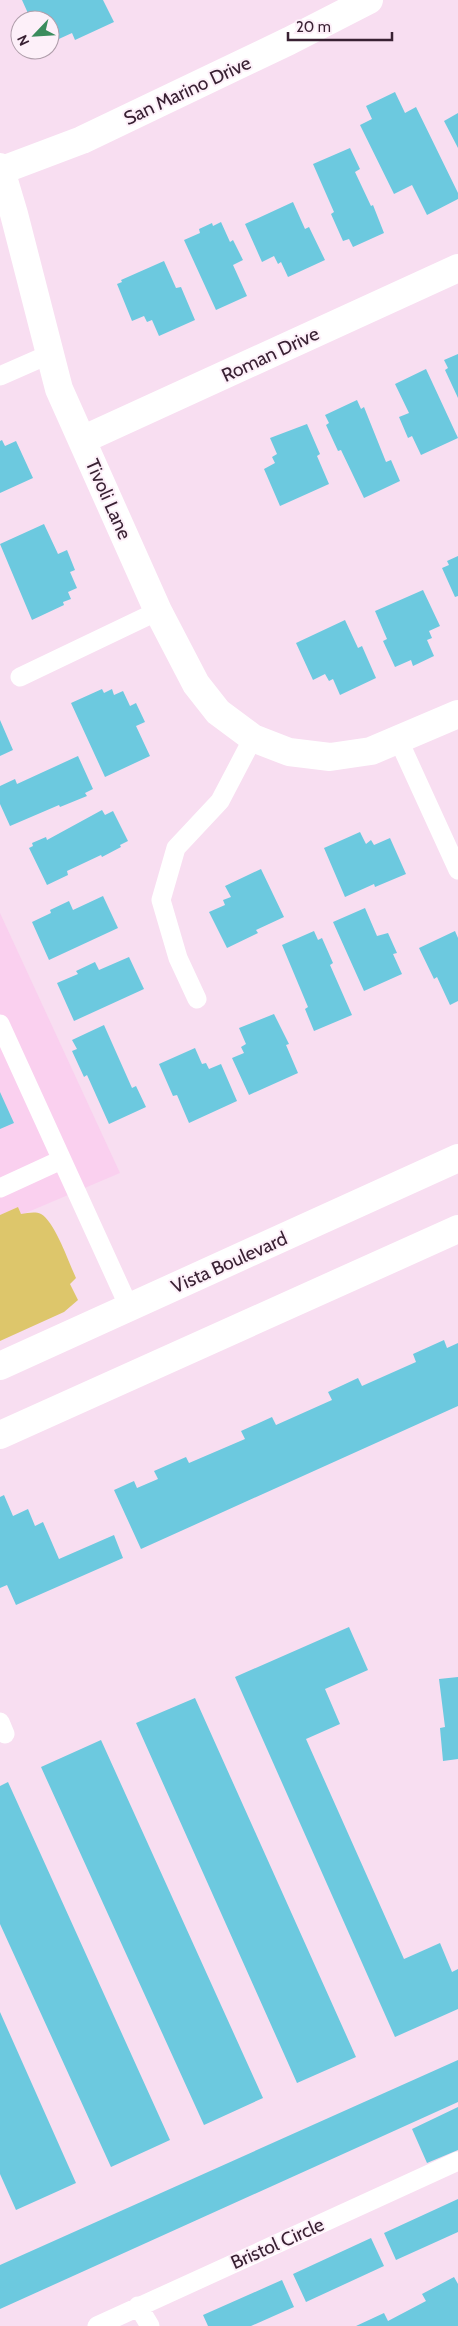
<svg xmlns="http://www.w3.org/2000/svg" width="458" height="2326" viewBox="0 0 458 2326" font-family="Cabin,sans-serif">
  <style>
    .built { fill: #fad0ef }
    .green { fill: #ddc66b }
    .building { fill: #6cc9df }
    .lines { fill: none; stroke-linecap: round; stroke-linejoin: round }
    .service { stroke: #fff; stroke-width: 19 }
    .minor { stroke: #fff; stroke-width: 28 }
    .tertiary { stroke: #fff; stroke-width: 28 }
    .secondary { stroke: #fff; stroke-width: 28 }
    .labels { text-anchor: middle; stroke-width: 4; stroke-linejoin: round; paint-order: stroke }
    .street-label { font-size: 19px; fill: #392133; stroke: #fdf0f9 }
  </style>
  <rect width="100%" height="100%" fill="#f8def1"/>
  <path class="built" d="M0,913L120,1173L21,1215L18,1207L0,1215Z"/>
  <path class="green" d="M18,1207L21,1214C28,1213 35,1211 41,1214C55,1222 69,1263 76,1278L70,1284L78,1300L64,1312L0,1341V1215Z"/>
  <path class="building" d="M22,0H103L114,22L75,40L72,33L50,43V20H31Z
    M395,92L405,113L416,107L458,193V199L427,215L412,185L394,194L360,125L372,119L366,106Z
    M458,113V148L444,121Z
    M350,148L360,169L355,172L371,206L373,205L384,233L353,247L349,239L343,241L331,214L334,212L313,164Z
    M293,202L305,229L309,227L325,260L288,277L281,262L278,264L274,256L262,262L245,224Z
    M221,222L230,242L233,240L243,260L233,265L247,296L216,310L184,240L200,233L199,229L212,223L213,226Z
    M164,261L176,288L181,287L195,320L159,336L152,320L147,322L144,316L132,321L117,284L122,282L121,280Z
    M458,354V398L445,370L448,368L444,360Z
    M426,369L458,438L421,455L412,436L408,438L399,417L409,413L395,384Z
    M357,400L361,409L364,407L386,462L391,460L400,481L364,498L341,450L338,451L326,425L329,423L325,415Z
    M307,424L320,454L317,456L329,484L280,506L264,469L275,463L272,457L277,454L270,438Z
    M2,440L5,446L16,441L33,478L0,493V441Z
    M44,524L58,554L67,550L75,570L70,572L77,588L68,592L71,599L63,602L64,605L32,620L0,544Z
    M458,556V596L455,597L442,568L449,565L447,561Z
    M423,590L440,626L429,631L432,638L427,640L434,656L413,666L411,660L395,667L383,641L387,639L375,611Z
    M345,620L358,648L362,646L376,678L340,695L333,679L329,681L325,674L313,680L296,643Z
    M102,689L104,693L112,689L114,695L123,691L130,706L136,703L145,722L136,726L150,756L105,777L71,703Z
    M0,720L13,750L0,756Z
    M78,756L93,789L85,793L87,796L60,807L59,805L10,826L0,804V786L15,779L17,784Z
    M102,810L105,815L113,811L128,841L120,845L121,847L102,857L101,855L67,871L68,875L47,885L29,848L33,846L32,843L46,837L47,840Z
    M360,832L366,844L371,840L374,845L390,838L406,874L375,887L374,884L345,897L324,848Z
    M261,869L284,917L256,930L258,933L227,948L209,912L225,905L223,900L231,897L225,886Z
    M103,896L118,928L49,960L32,922L51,913L50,910L69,901L73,910Z
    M365,908L377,936L388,933L397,953L393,954L402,974L364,991L333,922Z
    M314,931L318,940L322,938L333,963L330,965L352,1015L314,1031L305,1009L308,1007L282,945Z
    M455,931L458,938V1001L450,1005L437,977L434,979L419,948Z
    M129,957L144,989L74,1021L57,983L78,974L76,971L95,962L99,970Z
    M274,1014L289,1044L286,1045L298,1073L249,1095L232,1058L244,1053L241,1047L246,1044L239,1028Z
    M104,1025L132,1088L136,1086L146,1107L109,1124L87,1075L84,1077L72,1051L77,1049L72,1040Z
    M195,1048L202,1064L206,1063L209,1069L221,1064L237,1101L189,1123L177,1095L173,1096L159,1064Z
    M0,1092L14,1123L0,1129Z
    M444,1340L447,1348L458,1343V1406L141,1549L114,1490L134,1481L137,1488L158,1479L154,1471L186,1457L189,1463L245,1439L241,1431L272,1417L276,1425L332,1400L328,1392L358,1378L362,1386L416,1362L413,1354Z
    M4,1495L13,1516L28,1509L35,1526L43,1522L59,1559L114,1535L123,1558L16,1605L7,1585L0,1588V1497Z
    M349,1627L368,1670L325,1689L340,1724L306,1739L404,1959L440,1943L452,1972L458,1969V2009L395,2037L235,1677Z
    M458,1677V1759L443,1761L440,1728L445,1727L439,1679Z
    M195,1698L356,2057L297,2083L136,1723Z
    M101,1740L263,2098L204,2125L41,1767Z
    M8,1782L170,2140L111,2167L0,1924V1786Z
    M0,2012L76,2183L16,2210L0,2174Z
    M458,2060V2102L0,2309V2265Z
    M458,2107V2150L427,2163L412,2129Z
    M458,2199V2232L396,2260L384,2233Z
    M371,2238L384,2266L306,2302L293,2274Z
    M454,2277L458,2284V2326H356L384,2313L388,2321L426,2301L422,2294Z
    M282,2280L294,2307L251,2326H208L203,2315Z"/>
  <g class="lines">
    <path class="service" d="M0,376L50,354
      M20,677L158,611
      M399,741L458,870
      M197,999L178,958L161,900L176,848L220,801L253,738
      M0,1024L129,1307
      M0,1188L61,1160
      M0,1722L5,1734
      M138,2306L150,2326
      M97,2326L458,2161"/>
    <path class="minor" d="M0,167L14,214L59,389L158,611L196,684L218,712L253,738L289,752L330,757L371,751L458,714
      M82,440L458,268"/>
    <path class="tertiary" d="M0,171L82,140L289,41L369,0"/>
    <path class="secondary" d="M0,1366L458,1158
      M0,1435L458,1229"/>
  </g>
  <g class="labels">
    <g class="street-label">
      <text transform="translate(187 90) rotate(-25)" y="7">San Marino Drive</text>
      <text transform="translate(270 354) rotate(-25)" y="7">Roman Drive</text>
      <text transform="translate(109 499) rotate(66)" y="7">Tivoli Lane</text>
      <text transform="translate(229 1262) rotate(-24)" y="7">Vista Boulevard</text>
      <text transform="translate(277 2243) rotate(-24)" y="7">Bristol Circle</text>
    </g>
  </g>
  <g transform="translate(35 35) rotate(245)"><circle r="24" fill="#fdf0f9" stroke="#af9daa"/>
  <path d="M0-4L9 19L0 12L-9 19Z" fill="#3b8c5d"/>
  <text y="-8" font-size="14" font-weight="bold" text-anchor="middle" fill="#392133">N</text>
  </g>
  <path d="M288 32v8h104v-8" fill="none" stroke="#392133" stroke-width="2.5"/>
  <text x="296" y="32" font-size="15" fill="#392133" stroke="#fdf0f9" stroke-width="4" paint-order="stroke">20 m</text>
</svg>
